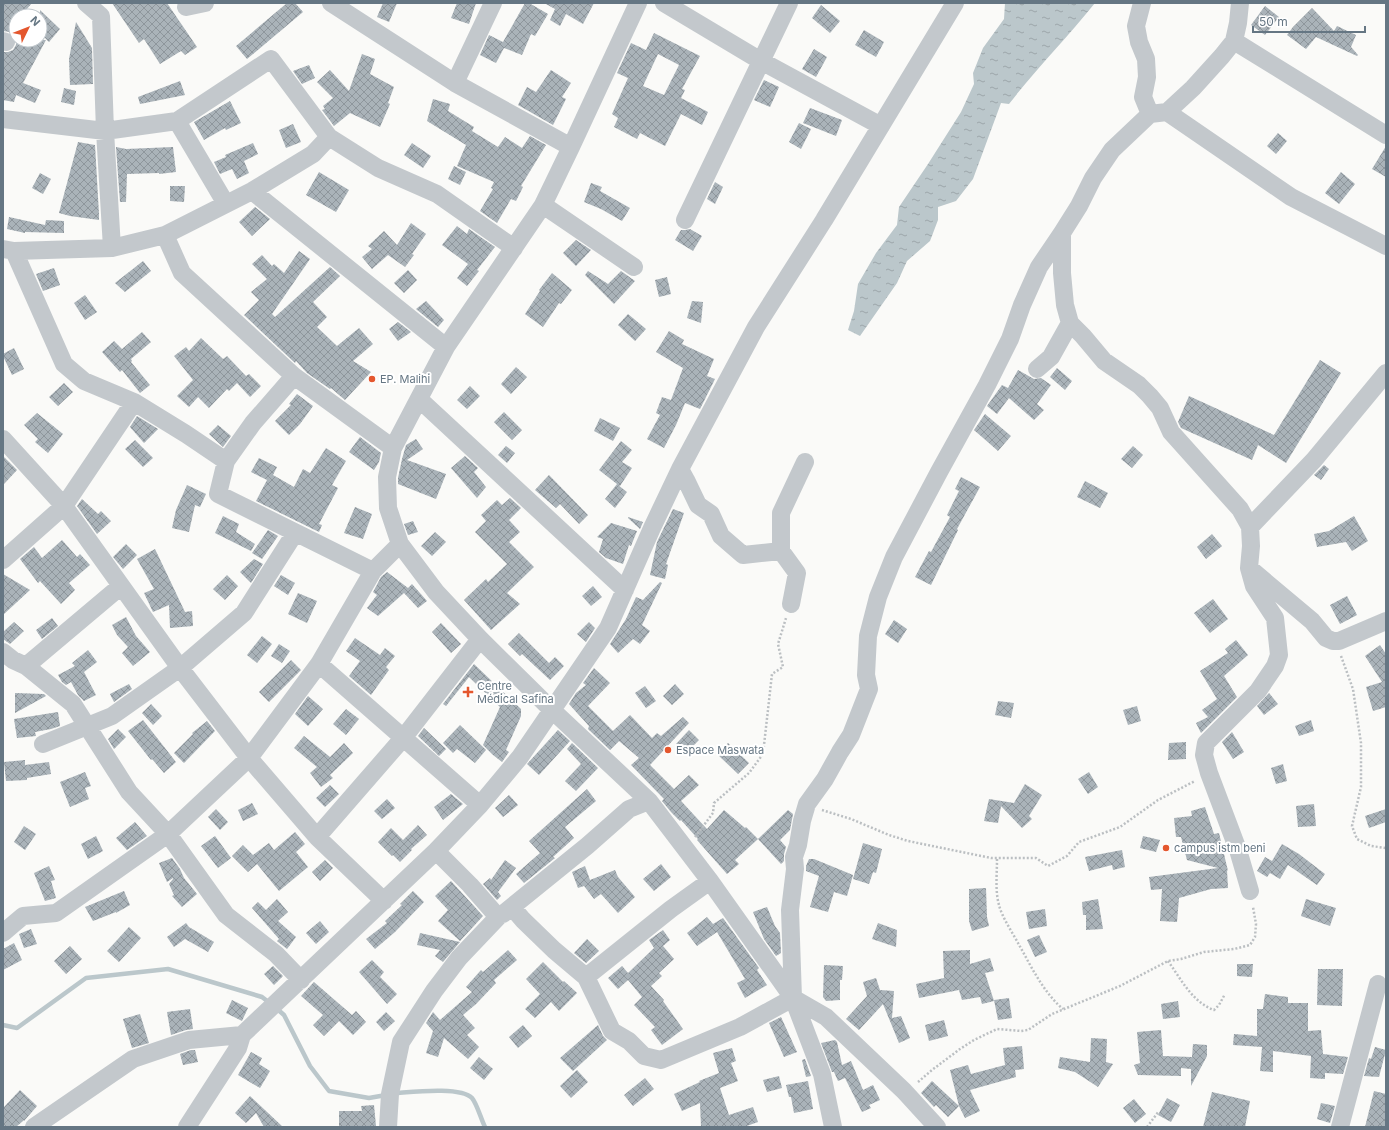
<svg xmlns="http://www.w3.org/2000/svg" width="1389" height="1130" viewBox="0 0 1389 1130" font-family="Inter,sans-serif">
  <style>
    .water { fill: url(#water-ripples) }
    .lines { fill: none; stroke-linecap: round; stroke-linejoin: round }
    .stream { stroke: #bbc7cb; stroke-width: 4.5 }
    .building { fill: url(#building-cross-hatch); fill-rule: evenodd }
    .path { stroke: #bbbfc2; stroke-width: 2.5; stroke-dasharray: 2 2; stroke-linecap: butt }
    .minor { stroke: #c3c8cc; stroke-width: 18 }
    .poi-dot { fill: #e4572e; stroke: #fff; stroke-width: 1.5 }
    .labels { text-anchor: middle; stroke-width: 4; stroke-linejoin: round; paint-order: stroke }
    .poi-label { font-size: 11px; fill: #657683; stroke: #fff; text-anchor: start }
  </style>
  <defs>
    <pattern id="water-ripples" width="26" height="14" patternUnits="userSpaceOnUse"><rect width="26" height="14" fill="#bbc7cb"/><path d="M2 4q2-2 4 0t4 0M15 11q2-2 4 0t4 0" fill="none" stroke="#9ca6aa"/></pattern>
    <pattern id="building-cross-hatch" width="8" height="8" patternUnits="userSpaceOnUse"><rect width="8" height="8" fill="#aab3b9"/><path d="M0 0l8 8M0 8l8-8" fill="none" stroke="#8e969c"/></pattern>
  </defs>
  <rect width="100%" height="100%" fill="#fafaf8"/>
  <path class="water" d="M1005,3H1095C1067,38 1036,69 1009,104L1001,103L973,179L956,201L938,207V220L930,241L907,261L897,283L860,336L848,330L854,311L858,284L876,253L897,225L899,207L928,164L961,112L974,84L973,73L983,48L1004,19Z"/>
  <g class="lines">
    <path class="stream" d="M276,1008L284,1015L310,1066L329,1091L369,1098L386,1095
      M3,1025L17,1028L86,978L168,969L262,997L271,1004
      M395,1093C411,1092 461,1086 472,1098C477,1104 481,1119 485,1127"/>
  </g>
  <path class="building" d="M3,3H32L21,16H16V39L14,35L10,32L3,31Z
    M112,3H167L197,47L185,55L181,51L160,64L144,39L139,43Z
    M287,3H295L303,12L247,59L236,46Z
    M383,3H397L389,22L377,17Z
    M457,3H476L469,24L451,18Z
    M525,3H529L548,14L535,36L531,34L522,55L504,48L496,63L480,55L489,35L503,42Z
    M544,3H594L583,24L566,14L560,26L550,20L555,9Z
    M821,5L840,21L830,33L812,18Z
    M1265,6L1279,17L1265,35L1251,25Z
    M1312,8L1334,31L1337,26L1356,35L1351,47L1358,55L1357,56L1316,37L1306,49L1287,35L1293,27Z
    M40,10L60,29L49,42L40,33Z
    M76,22L92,48L93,84L70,85L69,59Z
    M864,30L884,42L876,57L855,45Z
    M654,33L700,56L682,89L685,90L681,98L708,112L702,125L681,114L665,146L640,133L637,139L614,127L618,118L612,114L628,78L617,73L631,43L646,50ZM658,54L679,65L664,95L643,86Z
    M16,40H46L23,83L41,90L35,103L16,95L14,102L3,100V52H8L13,50L16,45Z
    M814,49L827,57L816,77L802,69Z
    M362,54L375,59L370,74L394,87L388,103L390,104L380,127L350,113L334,126L322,110L325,109L323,106L333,98L317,82L330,70L349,91Z
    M309,65L315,78L302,84L293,71Z
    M551,70L571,83L562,97L566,99L553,125L518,105L527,87L536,92Z
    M764,80L779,87L770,107L754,100Z
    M180,81L185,95L140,104L138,97Z
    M64,88L76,91L74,105L61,102Z
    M433,99L450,104L448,111L474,127L472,131L498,147L505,137L522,148L530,136L546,145L521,186L523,187L516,201L511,199L497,223L480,211L493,189L491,188L494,182L457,166L466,145L427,121Z
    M230,101L241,123L226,130L225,128L204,140L194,122Z
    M810,108L842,120L836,136L803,123Z
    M799,123L811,129L801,149L789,142Z
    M293,124L301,142L286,148L279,130Z
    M1278,133L1287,141L1276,154L1267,146Z
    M78,142L95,145L99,214V220L70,216L59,213Z
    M253,143L258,154L244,161L249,173L237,179L232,169L220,174L214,162L226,157L225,155Z
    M412,143L431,156L423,168L404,155Z
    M1386,146V177L1372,169Z
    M116,147L126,149L173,147L176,172L159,174V173L127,174L126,202H120Z
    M454,166L466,172L460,185L448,179Z
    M319,172L349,190L336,212L306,195Z
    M1341,172L1355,184L1339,204L1325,193Z
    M40,173L51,179L43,194L32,188Z
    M715,182L723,187L715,204L707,199Z
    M591,183L602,187L600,191L630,208L622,221L601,209L584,202Z
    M170,186H185L184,202L170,201Z
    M255,207L270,219L252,236L239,222Z
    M9,217L45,225L46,220L64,221V233L25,232V233L7,229Z
    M411,223L426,234L412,254L414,255L405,267L388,255L372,269L362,257L372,249L368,246L384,231L397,245Z
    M457,226L467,234L469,229L495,247L477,270L479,271L467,286L457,278L468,264L442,245Z
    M690,229L702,236L693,251L675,240L681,230H685Z
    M576,240L591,250L576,266L563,253Z
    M299,251L310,259L272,314L275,317L330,267L340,276L313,302L327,317L317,327L337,346L359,328L373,344L353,361L371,372L345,400L331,388L330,389L307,373L296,361L295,363L244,315L259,300L251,292L267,279L252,264L262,255L272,266L274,264L284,273Z
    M143,261L151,271L125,292L115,283Z
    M54,268L60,285L43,291L36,274Z
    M408,270L417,280L404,293L394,283Z
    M588,271L608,284L621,271L635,281L614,304L585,275Z
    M552,273L572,290L561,304L559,303L543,327L525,314L540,291L539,290Z
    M667,277L671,294L659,297L655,280Z
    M85,295L97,312L85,320L74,303Z
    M426,301L444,320L438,327L416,309Z
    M692,301L703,302L701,323L687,318Z
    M628,314L646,329L635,341L618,325Z
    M398,322L411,332L398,341L389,329Z
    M669,331L684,340L682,344L714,359L707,376L715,379L700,409L685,403L676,425L664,448L647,439L660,415L656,413L662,397L671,400L683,368L656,352Z
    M142,332L151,342L131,359L132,361L131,362L150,385L140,393L122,370L120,372L102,352L114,341L122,349Z
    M201,338L223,359L227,356L246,376L249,374L261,386L250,397L237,383L229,391L227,389L209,408L198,397L189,407L177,396L193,380L174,356L186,347L189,351Z
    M14,348L24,369L12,375L3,356V354Z
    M1320,360L1341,373L1286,463L1258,445L1252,460L1181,428L1178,422L1189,396L1274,435Z
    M516,367L527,377L511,394L501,384Z
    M1057,368L1072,381L1065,390L1050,377Z
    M1018,370L1034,379L1041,378L1051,385L1037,404L1044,410L1034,420L1009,398L997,414L987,406L1002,385L1008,388Z
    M64,383L73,392L58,406L49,397Z
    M470,386L480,396L467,409L457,400Z
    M297,394L313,406L300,424L289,435L275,421L291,405L289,404Z
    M504,412L522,430L512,440L494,422Z
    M37,413L63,434L48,453L35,442L38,439L24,425Z
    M985,414L1011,436L998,451L974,430Z
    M137,416L158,429L144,443L130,427Z
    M600,418L620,428L613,441L594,431Z
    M218,425L231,436L223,447L209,434Z
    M360,437L381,453L379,462L374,470L349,452Z
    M416,439L423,449L407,460L446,474L436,499L398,484V478L402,459L406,445Z
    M135,440L153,458L143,467L125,449Z
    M621,441L632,450L622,462L632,468L620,486L618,485L627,492L615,508L605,499L617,484L599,470Z
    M506,446L515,453L507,463L498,455Z
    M1133,446L1143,455L1132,468L1121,459Z
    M326,448L346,461L332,485L338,488L319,524L322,525L319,532L256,501L267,480L251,472L259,458L277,467L273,475L294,487L303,469L310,473Z
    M3,456L17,470L3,485Z
    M465,456L478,468L474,472L486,487L477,498L451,468Z
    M1324,465L1329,469L1321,480L1314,475Z
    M549,475L588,515L579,524L560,504L556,508L535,490Z
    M961,477L980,487L957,529L958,530L931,585L915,577L929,551L931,552L950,517L947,515L959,491L955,489Z
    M1085,481L1108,493L1100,508L1077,497Z
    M187,485L206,494L200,507L195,505L189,532L172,528L176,510Z
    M510,498L521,508L509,520L520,532L509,542L534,567L507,593L520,604L491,630L464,600L486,579L488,582L507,564L475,532L486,521L481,515L497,500L502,505Z
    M82,499L98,514L101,511L111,521L97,534L77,506Z
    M355,507L372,514L363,539L344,533Z
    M673,509L684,513L666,564L668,565L665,579L650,575L657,542Z
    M223,516L239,524L236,532L255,544L251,551L215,533Z
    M1354,516L1368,541L1352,551L1346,542L1317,547L1314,534L1329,531Z
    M628,517L643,522L640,529L628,518Z
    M413,521L418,532L408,535L404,524Z
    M611,523L637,531L631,546L629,545L623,564L606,558L599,552L603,539L597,537Z
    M268,530L278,536L262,559L252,553Z
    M435,532L446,542L432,556L421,546Z
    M1212,534L1222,546L1206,559L1197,547Z
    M62,540L77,557L80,554L90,565L69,583L75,590L61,604L40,581L38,583L20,559L34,547L42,558Z
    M126,544L137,555L123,569L113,557Z
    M155,549L185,612L192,611L193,626L170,628L169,605L153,612L144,593L154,589L137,559Z
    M254,559L263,564L251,583L240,572Z
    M387,572L408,588L412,584L427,601L418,608L404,593L378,616L367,608L377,595L373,592L381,577Z
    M3,574L30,590L3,615Z
    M227,575L238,586L225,600L213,589Z
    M281,575L295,583L288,595L274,586Z
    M660,582L662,583L642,625L650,631L640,644L633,639L618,653L610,644L626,619L636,597L643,600Z
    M593,586L602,597L591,606L582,596Z
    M298,593L317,601L307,623L288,614Z
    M1347,596L1357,615L1340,624L1330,605Z
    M1213,599L1228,619L1210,633L1194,613Z
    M126,617L136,636L150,652L133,666L122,653L128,647L117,635L112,625Z
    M52,618L58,626L42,639L36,630Z
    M894,620L907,629L898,643L885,634Z
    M14,622L24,631L10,644L3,639V632Z
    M589,622L595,628L586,642L577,634Z
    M441,623L461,644L451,653L432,632Z
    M519,633L549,663L555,657L564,666L550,680L522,654L520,656L508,644Z
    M262,636L272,644L257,663L247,655Z
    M355,638L380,655L385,648L395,656L386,667L389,670L371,695L349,676L360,661L346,651Z
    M1236,640L1248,655L1224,676L1237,697L1201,733L1196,723L1208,717L1202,710L1217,699L1200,671L1228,653L1225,649Z
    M279,644L290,651L282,663L271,656Z
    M1380,645L1386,654V707L1373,711L1366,687L1382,682L1365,656Z
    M88,650L97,662L84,672L96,695L84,701L78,695L71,682L66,685L62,682L58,675L75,666L72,663Z
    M291,660L301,670L269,702L259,692Z
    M474,664L521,709V716L506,750L509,752L502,762L493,755L483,745L500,707L469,677L446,706L443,704Z
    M594,668L610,683L588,706L613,731L630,715L652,738L657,733L661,736L683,717L689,723L650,765L674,789L689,775L699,785L681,801L707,829L724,810L745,828L746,827L758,839L735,860L739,864L727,874L697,840L698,839L681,820L680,821L671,812L662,801L664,799L631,765L639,758L619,741L610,750L588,729L589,726L569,704L576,693L586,685L583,683Z
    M129,684L132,689L114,702L110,694Z
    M675,684L684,694L672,705L663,696Z
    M645,686L656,701L646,708L635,693Z
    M15,693L44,694L46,696L15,713Z
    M1269,693L1278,704L1264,715L1257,706Z
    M308,696L323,709L308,726L295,714Z
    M998,701L1014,703L1011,718L995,715Z
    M151,704L162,716L153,725L142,713Z
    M1137,706L1141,721L1128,725L1123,710Z
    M346,709L359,719L346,735L333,724Z
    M58,712L60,726L51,729L35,732L36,736L17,738L14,719Z
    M143,720L176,762L164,773L152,759L151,760L128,731Z
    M1311,720L1314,731L1299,736L1295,726Z
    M207,721L215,731L184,763L174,753L193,734L192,733Z
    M460,725L486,750L475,763L457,749L453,753L443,743Z
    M424,728L446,749L439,756L418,736Z
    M118,729L126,737L114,749L108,739Z
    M558,730L570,741L539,775L527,764Z
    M689,730L699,740L686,753L676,744Z
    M1232,732L1244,752L1233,759L1222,742Z
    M304,736L330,757L344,743L353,753L330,775L333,778L321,787L310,773L317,767L294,748Z
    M1186,742V759L1168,760L1169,743Z
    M572,743L598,768L576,791L565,781L581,764L567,749Z
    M728,743L749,763L738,774L717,754Z
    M25,760V765L49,762L51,774L27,778V780L6,781L4,762Z
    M1283,764L1287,781L1276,784L1271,768Z
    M85,772L91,786L85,788L89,799L70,807L60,782Z
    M1089,772L1098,787L1088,794L1078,779Z
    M1025,784L1042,795L1029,816L1032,819L1022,828L1001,806L998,823L984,821L989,799L1014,803Z
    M330,785L339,794L325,807L316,798Z
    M587,789L596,801L565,827L574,838L553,857L555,858L524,883L516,874L540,853L529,841Z
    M451,794L463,804L443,820L434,807Z
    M509,795L518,805L503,817L495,808Z
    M387,799L395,808L382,819L374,811Z
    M252,803L258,814L243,821L238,810Z
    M1314,804L1316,826L1298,827L1296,806Z
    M1205,807L1214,834L1219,833L1228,871L1227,870L1228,888L1211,889L1179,898L1177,922L1160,921L1162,889L1151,890L1149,877L1218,868L1187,860L1181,837H1176L1174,818L1192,816L1191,811Z
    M216,809L228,822L220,830L208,817Z
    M1386,809V822L1369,828L1365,816Z
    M788,810L793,814L790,830L780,840L786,847L784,854V861L781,864L758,839Z
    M135,822L147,836L127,850L116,838Z
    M418,825L427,835L411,849L412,850L400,862L393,855L392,856L378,842L391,828L403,840Z
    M24,826L36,834L25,850L14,842Z
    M295,832L305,844L296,852L308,867L279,891L257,864L248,872L232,856L243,845L253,855L269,843L274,850Z
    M96,836L103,851L88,859L81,844Z
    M215,836L231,858L218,868L201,846Z
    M1143,836L1160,840L1156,852L1140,848Z
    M863,843L882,849L876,873L873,872L869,884L853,879Z
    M1282,844L1299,854L1325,874L1317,885L1288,865L1280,879L1270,873L1267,877L1257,871L1265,857L1272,861Z
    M1122,850L1125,867L1113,870L1112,865L1089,871L1085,857Z
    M172,858L180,869L184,878L197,894L182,907L172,896L174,895L169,884L173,879V878L167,882L159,863Z
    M809,859H814L853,875L847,896L834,892L828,912L810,907L819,876L806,871V866Z
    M325,860L333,868L320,881L312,872Z
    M505,860L516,868L498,892L501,896L497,900L483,884L490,878L491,880Z
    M661,864L671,877L654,891L643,879Z
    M49,866L55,880L51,881L56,898L45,901L34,873Z
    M585,866L590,880L615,870L618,877L635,897L618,913L601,894L594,899L584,886L578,888L572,872Z
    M451,881L483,916L460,941L438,921L448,910L435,896Z
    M986,888L987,917L989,926L972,931L969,921V889Z
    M124,891L130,905L116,913V912L93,921L85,907Z
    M413,891L424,902L395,932L375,949L366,939L387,923L385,921L402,905L400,904Z
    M277,899L288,912L278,921L296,937L287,949L277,941L279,939L252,908L258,902L266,910Z
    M1098,899L1103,929L1086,930V915H1083L1082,902Z
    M1306,899L1336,908L1330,926L1301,916Z
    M767,907L775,926L780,933L781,953L776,956L764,939L753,912Z
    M1045,909L1047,926L1029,929L1026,912Z
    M707,917L713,924L723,918L759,968L757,970L767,985L745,998L737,983L745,979L717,932L697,946L687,933Z
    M320,921L329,932L316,944L306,933Z
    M186,923L189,927L214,942L208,952L185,939L174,947L167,937Z
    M878,923L897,930L896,947L872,939Z
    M129,927L141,938L119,962L107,951Z
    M31,929L37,944L24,948L19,934Z
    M663,930L670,940L663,946L674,959L659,973L662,976L651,986L664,1000L663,1001L683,1029L662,1045L651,1030L655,1027L634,1005L642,997L628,980L618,989L608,978L622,966L628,973L654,948L649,940Z
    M420,933L460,942L443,962L435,956L440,950L417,945Z
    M1039,935L1047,952L1035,957L1027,940Z
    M587,939L599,951L586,963L574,953Z
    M14,943L22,960L3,970V949Z
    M70,946L82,959L66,974L54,961Z
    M508,950L517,960L494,980L496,983L476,1004L463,1015L475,1028L467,1035L479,1047L468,1059L444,1038L438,1057L426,1053L433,1031L426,1023L433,1012L440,1020L472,992L466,987L481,970L483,972Z
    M970,950V964L990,958L994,971L985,973L994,1001L982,1004L980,997L962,1000L959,990L919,998L916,984L944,978L943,951Z
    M372,960L384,972L380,977L397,994L387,1004L359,972Z
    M543,962L563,982L564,981L577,993L559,1011L551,1002L535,1018L525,1009L540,994L526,979Z
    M1237,964H1253L1252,977L1237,976Z
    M824,965L843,966L842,980H840V1000L826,1001L823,997Z
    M273,966L283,976L274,985L264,974Z
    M1318,969H1343L1342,1006L1317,1005Z
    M876,978L880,990L894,991L892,1018L901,1016L910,1038L899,1043L883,1004L859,1030L846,1019L867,996L863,982Z
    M314,982L352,1015L356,1011L366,1022L353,1035L339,1021L324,1036L313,1025L323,1015L301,996Z
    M1265,994L1288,997V1003H1308V1031L1321,1030L1323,1054L1348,1057L1343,1074L1325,1073V1079L1310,1078L1311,1056L1273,1051V1072L1260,1071L1262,1047L1233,1045L1234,1034L1257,1036V1009H1263Z
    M1009,998L1012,1018L998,1020L994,1000Z
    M232,1000L248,1008L242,1021L226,1013Z
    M1178,1001L1180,1017L1163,1019L1161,1004Z
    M190,1009L193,1029L186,1030L171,1035L167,1012Z
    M386,1012L395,1021L384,1031L376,1022Z
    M140,1014L149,1043L132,1048L123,1019Z
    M781,1017L797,1052L784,1057L769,1023Z
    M944,1020L948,1036L929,1041L925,1025Z
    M523,1025L532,1036L518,1048L509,1037Z
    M598,1025L603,1036L607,1040L573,1071L560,1058Z
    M1161,1030L1163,1056L1192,1057L1193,1044L1207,1045V1056L1191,1086V1069L1181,1068V1076L1138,1075L1134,1065L1140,1063L1137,1032Z
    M1091,1038L1107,1039L1106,1062L1113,1064L1098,1087L1075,1072L1058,1068L1060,1057L1090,1062Z
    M835,1040L837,1042L842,1065L851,1061L863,1090L873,1085L880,1100L869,1105L871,1108L862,1112L845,1078L838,1081L834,1072H832L821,1043Z
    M1022,1046L1024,1069L1015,1070L1016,1077L970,1090L980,1111L965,1118L959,1106L950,1070L968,1065L971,1074L1005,1065L1003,1048Z
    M1375,1047L1386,1050L1379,1077L1364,1076L1369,1058L1371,1059Z
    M732,1048L736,1061L731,1063L738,1081L720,1088L729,1115L753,1107L758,1122L744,1127H701L700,1103L682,1111L674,1094L700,1082L699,1081L719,1073L713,1053Z
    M191,1050H195L198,1062L183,1065L180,1054Z
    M251,1052L262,1058L259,1064L270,1071L260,1088L238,1075Z
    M479,1057L493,1069L484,1080L470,1068Z
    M805,1059L811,1076L806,1077L802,1060Z
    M577,1070L588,1082L571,1098L560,1086Z
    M779,1076L782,1088L767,1092L763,1080Z
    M645,1078L654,1089L633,1106L624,1095Z
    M808,1081L813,1109L794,1113L791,1097H789L786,1085Z
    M932,1081L959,1106L948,1117L936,1105L934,1107L921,1093Z
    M20,1090L37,1106L24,1121V1120L16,1127H3V1108Z
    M1374,1091L1386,1094V1127H1365Z
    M1212,1092L1250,1101L1245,1127H1203Z
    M250,1096L283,1127H264L256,1113L246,1123L235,1113Z
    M1167,1098L1180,1105L1171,1122L1158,1115Z
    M1134,1099L1146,1114L1135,1123L1123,1108Z
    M1321,1103L1335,1106L1330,1123L1317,1119Z
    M374,1105L376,1126L339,1127V1111H362L361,1106Z"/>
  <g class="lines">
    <path class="path" d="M1341,656L1353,689L1361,743V787L1352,826L1357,839L1371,846L1386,848
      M822,810L851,819L889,835L908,841L991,858H1036L1048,866L1067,856L1079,842L1120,827L1158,800L1195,781
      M695,837L713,813L714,803L749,773L763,754L772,674L783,667L778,644L786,618
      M997,859C997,874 995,891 999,905C1002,917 1012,932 1018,943C1031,966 1043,992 1063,1009
      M1168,961C1181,979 1192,1002 1214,1010L1219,1005L1225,994
      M918,1082L932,1070L960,1049L974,1040L997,1029L1021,1031L1028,1030L1052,1014L1120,986L1168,961L1181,959L1204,952L1234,949L1250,945L1255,937L1256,924L1253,907
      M1147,1127L1159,1111"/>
    <path class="minor" d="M86,3L101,16L105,131L112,248
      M331,3L455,83L571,147
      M638,3L571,147L543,205L446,347L393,448L387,477L388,508L400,544L436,592L480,639L552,710L649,801L710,881L793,998L822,1074L833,1127
      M664,3L761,61L881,126
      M1142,3L1136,26L1139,42L1146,59L1147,77L1143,97L1150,114
      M186,7L205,3
      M3,41L6,42
      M1234,41L1386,135
      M455,83L493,3
      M1167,112L1291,197L1386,246
      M3,119L105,131L177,121L271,59L329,137L378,168L437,194L514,248
      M177,121L226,204
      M252,191L446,347
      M543,205L634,267
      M685,220L789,3
      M1062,233V273L1065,305L1070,323L1083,336L1104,361L1139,385L1150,396L1160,408L1171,432L1240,509L1250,527L1251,546L1249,568L1254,586L1275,618L1279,655L1275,666L1258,691L1206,743L1204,755L1209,773L1238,850L1250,891
      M165,235L182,273L294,376L393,448
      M3,249L14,251L112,248L165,235L252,191L313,154L329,137
      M14,251L64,364L84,381L134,402L186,434L226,461
      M1037,369L1051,357L1070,323
      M294,376L253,423L226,461L218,494L373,571
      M419,399L625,590
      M3,439L64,506L180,668L249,758L317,837L384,901
      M680,469L686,480L698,505L711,514L721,536L743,555L781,551
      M1250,527L1314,460L1386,373
      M3,560L64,506L134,402
      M1249,568L1312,621L1326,638L1333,641H1339L1386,621
      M791,604L797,573L781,551V513L805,462
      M3,652L13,660L26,666L73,704L129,792L168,834L226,915L276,954L301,980
      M319,664L480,805
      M26,666L121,586
      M43,744L112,716L180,668L244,613L295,533
      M317,837L404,737L480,639
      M512,907L523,920L554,950L586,977L612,1031L629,1041L644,1056L661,1060L740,1027L793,998
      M503,914L587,846L629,809L649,801
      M3,933L23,916L56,913L168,834L249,758L319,664L373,571L400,544
      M586,977L671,909L710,881
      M793,998L790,910L795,869L794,857L798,845L802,821L807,804L825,779L840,752L851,735L869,689L866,675L868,636L878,597L894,557L939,472L987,385L1010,339L1022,305L1039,267L1062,233L1079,206L1093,178L1112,150L1150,114L1167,112L1193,88L1222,56L1234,41L1238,23L1240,3
      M793,998L826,1017L904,1091L937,1127
      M34,1127L133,1059L189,1040L242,1035
      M187,1127L238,1048L242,1035L436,851L480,805L520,757L608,628L652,528L680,469L756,327L824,220L955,3
      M388,1127L390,1094L401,1042L434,991L459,958L498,917L470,885L436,851
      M1340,1127L1378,984"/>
  </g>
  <g class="poi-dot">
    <circle cx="372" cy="379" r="4"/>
    <path d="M466 686h4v4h4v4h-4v4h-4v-4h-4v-4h4z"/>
    <circle cx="668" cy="750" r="4"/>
    <circle cx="1166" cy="848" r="4"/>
  </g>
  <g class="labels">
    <g class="poi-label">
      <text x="380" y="383">EP. Malihi</text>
      <text x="477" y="690">Centre<tspan x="477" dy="13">Médical Safina</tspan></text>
      <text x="676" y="754">Espace Maswata</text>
      <text x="1174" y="852">campus istm beni</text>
    </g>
  </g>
  <rect width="1389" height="1130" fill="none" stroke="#657683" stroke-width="8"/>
  <g transform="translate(28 28) rotate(47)"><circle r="19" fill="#ffffff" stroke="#c1c8cd"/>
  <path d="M0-3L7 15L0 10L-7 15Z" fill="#e4572e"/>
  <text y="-6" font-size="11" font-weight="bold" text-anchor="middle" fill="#657683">N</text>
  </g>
  <path d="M1253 26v6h112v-6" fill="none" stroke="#657683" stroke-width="2"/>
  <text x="1259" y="26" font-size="12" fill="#657683" stroke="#ffffff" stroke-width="3" paint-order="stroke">50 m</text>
</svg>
